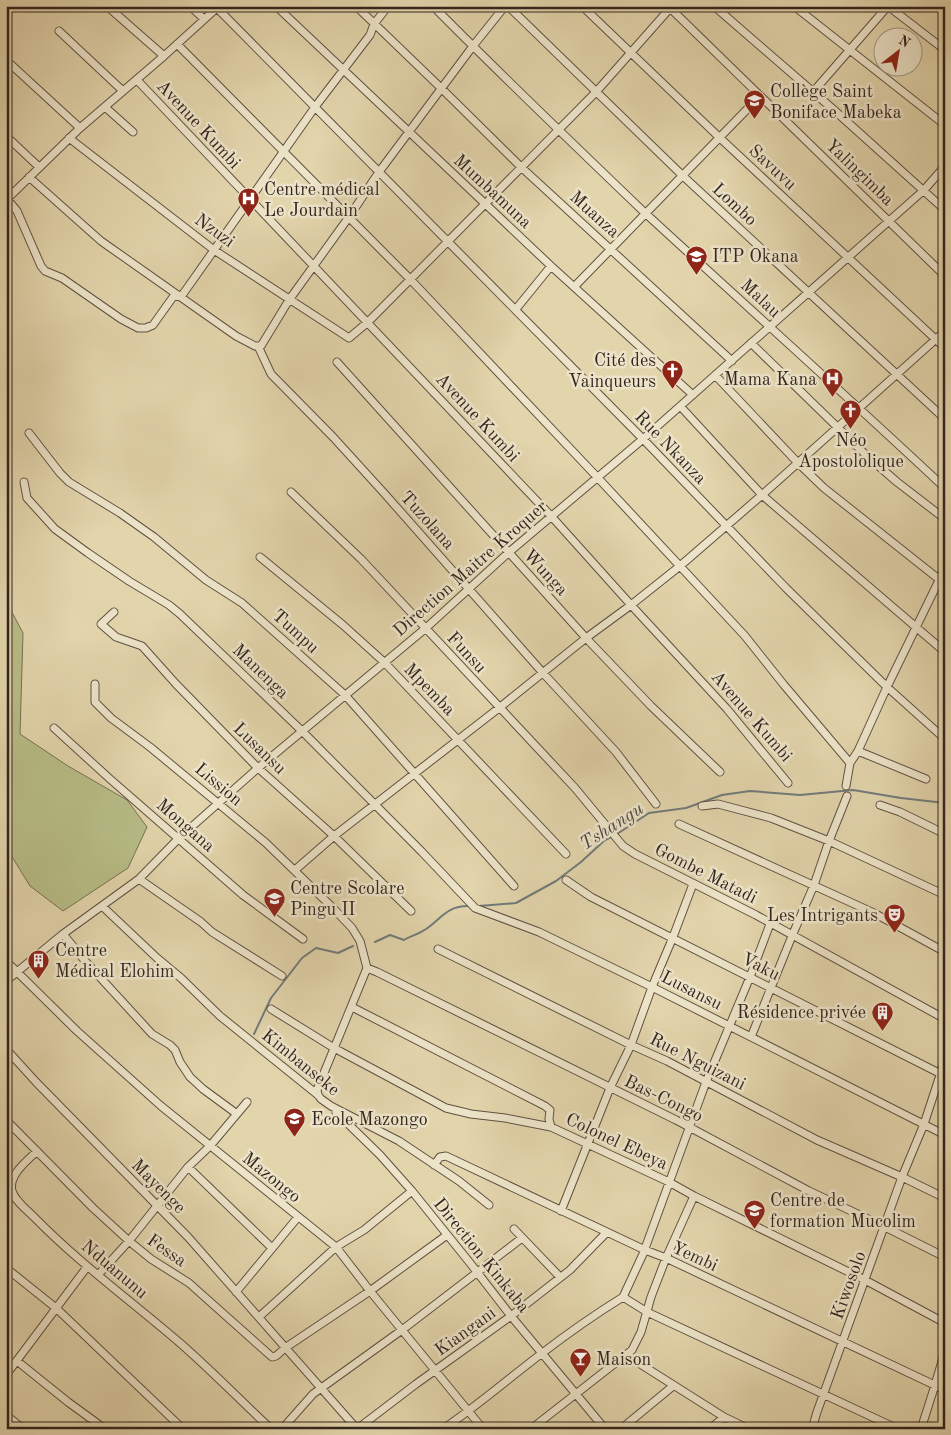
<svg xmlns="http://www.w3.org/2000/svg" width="951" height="1435" viewBox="0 0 951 1435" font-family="'Old Standard TT',serif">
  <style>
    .green { fill: #b7bc86; stroke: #757052 }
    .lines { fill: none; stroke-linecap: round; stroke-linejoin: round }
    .stream { stroke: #717b7a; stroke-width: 2 }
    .street-casing { stroke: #5f5142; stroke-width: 9 }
    .street { stroke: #ece3c8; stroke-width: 7 }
    .labels { text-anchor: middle; stroke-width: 5; stroke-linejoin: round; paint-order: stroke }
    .poi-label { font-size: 18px; fill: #33251f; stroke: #ece3c8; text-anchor: start }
    .street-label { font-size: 18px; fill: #33251f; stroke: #ece3c8 }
    .water-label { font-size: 19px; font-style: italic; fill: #4d4945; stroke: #ece3c8 }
  </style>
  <rect width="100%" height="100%" fill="#e2d4ab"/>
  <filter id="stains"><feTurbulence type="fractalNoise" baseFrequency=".004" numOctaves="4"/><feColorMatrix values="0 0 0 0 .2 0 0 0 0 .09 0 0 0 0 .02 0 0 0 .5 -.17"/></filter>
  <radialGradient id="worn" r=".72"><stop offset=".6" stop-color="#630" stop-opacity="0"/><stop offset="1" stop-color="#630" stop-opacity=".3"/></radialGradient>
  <path class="green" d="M6,601L23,633L20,734L68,766L127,800L147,827L128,868L63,911L30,886L6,847V809L10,792L6,775Z"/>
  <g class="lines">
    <path class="stream" d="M617,834L649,813L686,808L722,795L750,791L800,795L853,790L901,798L945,803
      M479,906L516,903L556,881L581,862L605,840L613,836
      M375,942L390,935L404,940C411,936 419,934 426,929C441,919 447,905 470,906
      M254,1034L271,998L302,958L316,948L338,953L353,946"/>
    <defs>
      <path id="street" d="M107,6L164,56
        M190,6L204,19
        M219,6L164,56L80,128L7,199L17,211L41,266L45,271L62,278L121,319L138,328H146L153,325L173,297L183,294L315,107L370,35L374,24L388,6
        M276,6L551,266L693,395
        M356,6L441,88L521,167L732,361
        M433,6C502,76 573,144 644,212C744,304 846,395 945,488
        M508,6L683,176L945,419
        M582,6L720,138L945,348
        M668,6L945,276
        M714,6L834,110L945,210
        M794,6L945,125
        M888,6L945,50
        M217,8L643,439L786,588L887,687L945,739
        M59,31L123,91
        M177,44L410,279L598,478L745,636L784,685L850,763
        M6,60L80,128
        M137,80L552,517L631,605L727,709L788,783
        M813,92L888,6
        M105,107L133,132
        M6,136L39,167
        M69,138L214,250L349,338L368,322L596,92L672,6
        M29,177L101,241L236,336L255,346H261L289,300L349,217L379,172L473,46L505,6
        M574,287L760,96
        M516,309L551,266
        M751,343L866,455L897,482L945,519
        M258,346L271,374L333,437L384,493L543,673L616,752L656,804
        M337,362L586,638L651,706L720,772
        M715,375L798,463L824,488L945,584
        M681,407L762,495L945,652
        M29,433L60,473L69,482L120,513L154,537L206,580L242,603L345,695L514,886
        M24,482L27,498L55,529L88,553L129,581L169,605L180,614L302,731L422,852L475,908L539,932L652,987L945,1135
        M291,492L361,559L575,788L623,846L635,854L756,915L945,1019
        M260,557L343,625L384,662L566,854
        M114,612L101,624L116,637L142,646L176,684L258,768L334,836L411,911
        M95,684V702L111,718L150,747L266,843L332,907L352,928L360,941L367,968L317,1090L318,1095
        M54,728L110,779L243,895L303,939
        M858,751L926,779
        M846,786L850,763L858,751L887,687L945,568
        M880,805L900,812L945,834
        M702,806L718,804L771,818L829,841L945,895
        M679,824L874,913L945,952
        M295,870L334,836L499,708L586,638L631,605L680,566L762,495L945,331
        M139,879L201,922L212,932L282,976
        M566,880L591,897L945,1076
        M102,906L157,958L181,978L220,1016L318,1095L321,1099L331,1106L399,1141L459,1181L489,1205
        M63,934L86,962L152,1034L170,1045L175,1050L180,1062L190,1077L203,1089L237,1114
        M438,949L631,1045L667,1061L817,1140L902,1177L945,1198
        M6,961L77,1031L161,1106L336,1247L370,1291L483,1429
        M367,968L377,972L676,1120L809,1191L885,1227L945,1257
        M6,981L63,934L139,879L179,838L258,768L426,628L508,553L643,439L924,190L945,166
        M352,1007L545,1106L550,1110L549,1119L551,1127
        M271,1009L334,1048L446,1108L471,1114L505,1118L551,1127L669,1182L694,1196L865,1280L945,1323
        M751,1037L792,936L814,885L829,841L847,796
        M6,1049L36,1082L188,1237L357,1429
        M336,1112L380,1155L412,1191L470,1263L511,1316L605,1429
        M6,1120L93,1208L129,1241L151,1259L189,1283L272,1357L276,1356L285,1348L370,1291L447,1235
        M37,1151C27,1161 8,1175 12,1191C15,1201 27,1210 34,1217C79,1263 131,1301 180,1343C211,1370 240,1400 271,1429
        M434,1165L440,1157L446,1156L645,1250L666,1258L945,1390
        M188,1167L272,1248
        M561,1211L610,1088L631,1045L652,987L673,937L693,884
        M514,1229L560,1277
        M6,1268L56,1308L183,1429
        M98,1275L129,1241L188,1167L210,1146L247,1102
        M236,1292L298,1217
        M623,1297L643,1254L706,1082L750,977L770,924
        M623,1297L647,1312L898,1429
        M259,1317L336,1247L364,1230L412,1191
        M626,1355L724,1417L749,1429
        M17,1361L68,1402L105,1429
        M6,1375L87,1267
        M6,1415L23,1429
        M282,1429L313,1394L402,1330L522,1238
        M357,1429L416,1384L511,1316L570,1270L607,1232
        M443,1429C477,1406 508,1379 541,1354C567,1334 594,1315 623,1297
        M531,1429L632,1350L641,1332L651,1297L666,1258L694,1196
        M621,1429L673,1386
        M710,1429L724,1417
        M812,1429L817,1412L902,1177L924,1124L945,1060
        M921,1429L935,1385L945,1351"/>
    </defs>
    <use href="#street" class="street-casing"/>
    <use href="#street" class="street"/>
  </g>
  <defs>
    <symbol id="school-pin" viewBox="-11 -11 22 30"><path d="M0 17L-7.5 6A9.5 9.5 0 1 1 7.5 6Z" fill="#8f2418" stroke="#ece3c8"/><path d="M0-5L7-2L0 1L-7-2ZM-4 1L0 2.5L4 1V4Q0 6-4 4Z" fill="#fff"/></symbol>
    <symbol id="hospital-pin" viewBox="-11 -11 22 30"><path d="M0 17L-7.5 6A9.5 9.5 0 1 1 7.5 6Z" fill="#8f2418" stroke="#ece3c8"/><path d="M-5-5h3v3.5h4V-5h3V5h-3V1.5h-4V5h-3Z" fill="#fff"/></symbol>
    <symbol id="church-pin" viewBox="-11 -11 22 30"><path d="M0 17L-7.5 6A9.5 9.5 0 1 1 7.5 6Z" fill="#8f2418" stroke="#ece3c8"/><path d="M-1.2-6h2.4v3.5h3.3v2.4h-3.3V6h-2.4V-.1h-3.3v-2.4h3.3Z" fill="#fff"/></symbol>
    <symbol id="theatre-pin" viewBox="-11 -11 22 30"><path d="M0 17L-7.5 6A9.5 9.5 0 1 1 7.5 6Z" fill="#8f2418" stroke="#ece3c8"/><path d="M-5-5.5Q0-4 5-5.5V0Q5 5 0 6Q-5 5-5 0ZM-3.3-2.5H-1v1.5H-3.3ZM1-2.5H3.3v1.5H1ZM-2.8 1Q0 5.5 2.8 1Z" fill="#fff"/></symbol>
    <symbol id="building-pin" viewBox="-11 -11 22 30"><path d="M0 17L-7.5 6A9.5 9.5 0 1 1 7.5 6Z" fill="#8f2418" stroke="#ece3c8"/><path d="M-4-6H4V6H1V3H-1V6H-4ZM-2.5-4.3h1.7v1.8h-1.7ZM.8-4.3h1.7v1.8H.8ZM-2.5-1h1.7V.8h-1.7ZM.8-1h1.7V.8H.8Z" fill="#fff"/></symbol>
    <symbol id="bar-pin" viewBox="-11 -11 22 30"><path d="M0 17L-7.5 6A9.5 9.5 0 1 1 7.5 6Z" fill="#8f2418" stroke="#ece3c8"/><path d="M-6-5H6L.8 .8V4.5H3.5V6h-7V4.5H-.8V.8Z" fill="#fff"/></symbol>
  </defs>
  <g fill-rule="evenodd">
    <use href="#school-pin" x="742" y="88" width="25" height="34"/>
    <use href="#hospital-pin" x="236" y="186" width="25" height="34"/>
    <use href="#school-pin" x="684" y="244" width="25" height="34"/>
    <use href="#church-pin" x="660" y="358" width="25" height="34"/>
    <use href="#hospital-pin" x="820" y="366" width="25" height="34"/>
    <use href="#church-pin" x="838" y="398" width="25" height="34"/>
    <use href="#school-pin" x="262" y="886" width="25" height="34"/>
    <use href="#theatre-pin" x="882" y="902" width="25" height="34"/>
    <use href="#building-pin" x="26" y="948" width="25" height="34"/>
    <use href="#building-pin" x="870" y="1000" width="25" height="34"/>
    <use href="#school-pin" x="282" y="1106" width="25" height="34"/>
    <use href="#school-pin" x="742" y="1198" width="25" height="34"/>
    <use href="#bar-pin" x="568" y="1346" width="25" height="34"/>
  </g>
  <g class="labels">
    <g class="poi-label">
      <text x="770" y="97">Collège Saint<tspan x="770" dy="21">Boniface Mabeka</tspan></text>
      <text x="264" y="195">Centre médical<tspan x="264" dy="21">Le Jourdain</tspan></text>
      <text x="712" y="262">ITP Okana</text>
      <text x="656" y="366" text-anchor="end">Cité des<tspan x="656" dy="21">Vainqueurs</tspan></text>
      <text x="817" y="385" text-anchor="end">Mama Kana</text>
      <text x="851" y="446" text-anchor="middle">Néo<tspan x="851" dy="21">Apostololique</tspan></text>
      <text x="290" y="894">Centre Scolare<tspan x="290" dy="21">Pingu II</tspan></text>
      <text x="878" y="921" text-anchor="end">Les Intrigants</text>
      <text x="55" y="956">Centre<tspan x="55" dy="21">Médical Elohim</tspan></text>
      <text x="866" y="1018" text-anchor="end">Résidence privée</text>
      <text x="311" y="1125">Ecole Mazongo</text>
      <text x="770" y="1206">Centre de<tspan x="770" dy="21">formation Mucolim</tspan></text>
      <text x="596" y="1365">Maison</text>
    </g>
    <g class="street-label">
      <text transform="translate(199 124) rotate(47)" y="6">Avenue Kumbi</text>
      <text transform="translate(773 167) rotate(43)" y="6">Savuvu</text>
      <text transform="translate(860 172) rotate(44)" y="6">Yalingimba</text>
      <text transform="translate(493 191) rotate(43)" y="6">Mumbamuna</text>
      <text transform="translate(735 204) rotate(43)" y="6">Lombo</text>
      <text transform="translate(595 214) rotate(42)" y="6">Muanza</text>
      <text transform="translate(215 230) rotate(36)" y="6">Nzuzi</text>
      <text transform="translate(761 298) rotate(43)" y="6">Malau</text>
      <text transform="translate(478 417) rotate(47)" y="6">Avenue Kumbi</text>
      <text transform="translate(671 447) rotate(46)" y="6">Rue Nkanza</text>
      <text transform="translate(428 520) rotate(48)" y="6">Tuzolana</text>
      <text transform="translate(470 568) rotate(-41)" y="6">Direction Maitre Kroquer</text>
      <text transform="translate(546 572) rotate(47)" y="6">Wunga</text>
      <text transform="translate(296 631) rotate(42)" y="6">Tumpu</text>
      <text transform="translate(467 652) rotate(47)" y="6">Funsu</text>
      <text transform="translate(261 671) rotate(44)" y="6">Manenga</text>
      <text transform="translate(430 689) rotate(46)" y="6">Mpemba</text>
      <text transform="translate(752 716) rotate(49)" y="6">Avenue Kumbi</text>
      <text transform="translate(260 748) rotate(44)" y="6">Lusansu</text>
      <text transform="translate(219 784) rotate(40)" y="6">Lission</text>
      <text transform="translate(186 825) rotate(41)" y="6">Mongana</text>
      <text transform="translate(706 873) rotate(27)" y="6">Gombe Matadi</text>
      <text transform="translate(761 966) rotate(27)" y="6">Vaku</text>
      <text transform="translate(692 990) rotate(27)" y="6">Lusansu</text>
      <text transform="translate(698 1061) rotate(27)" y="6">Rue Nguizani</text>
      <text transform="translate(301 1062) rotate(39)" y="6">Kimbanseke</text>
      <text transform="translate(664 1098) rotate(26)" y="6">Bas-Congo</text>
      <text transform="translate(617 1141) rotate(25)" y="6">Colonel Ebeya</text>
      <text transform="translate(272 1177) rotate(39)" y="6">Mazongo</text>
      <text transform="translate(159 1186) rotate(45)" y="6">Mayenge</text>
      <text transform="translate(167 1250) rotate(35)" y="6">Fessa</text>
      <text transform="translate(482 1255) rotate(51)" y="6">Direction Kinkaba</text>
      <text transform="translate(695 1256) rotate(25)" y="6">Yembi</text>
      <text transform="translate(115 1269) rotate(40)" y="6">Nduanunu</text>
      <text transform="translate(848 1285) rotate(-70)" y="6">Kiwosolo</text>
      <text transform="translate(465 1331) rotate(-36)" y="6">Kiangani</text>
    </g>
    <g class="water-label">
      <text transform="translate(611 825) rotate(-33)" y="7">Tshangu</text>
    </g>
  </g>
  <rect width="951" height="1435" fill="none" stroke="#e2d4ab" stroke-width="25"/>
  <rect x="8" y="8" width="936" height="1420" fill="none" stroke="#33251f" stroke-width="2.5"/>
  <rect x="12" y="12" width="926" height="1410" fill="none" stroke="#33251f"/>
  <g transform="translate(898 52) rotate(31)"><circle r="24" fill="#ece3c8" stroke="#a29784"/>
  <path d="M0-4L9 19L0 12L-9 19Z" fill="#8f2418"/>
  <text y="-8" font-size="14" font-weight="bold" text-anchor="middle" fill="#33251f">N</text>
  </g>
  <rect width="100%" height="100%" filter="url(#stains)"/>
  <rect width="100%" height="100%" fill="url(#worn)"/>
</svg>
